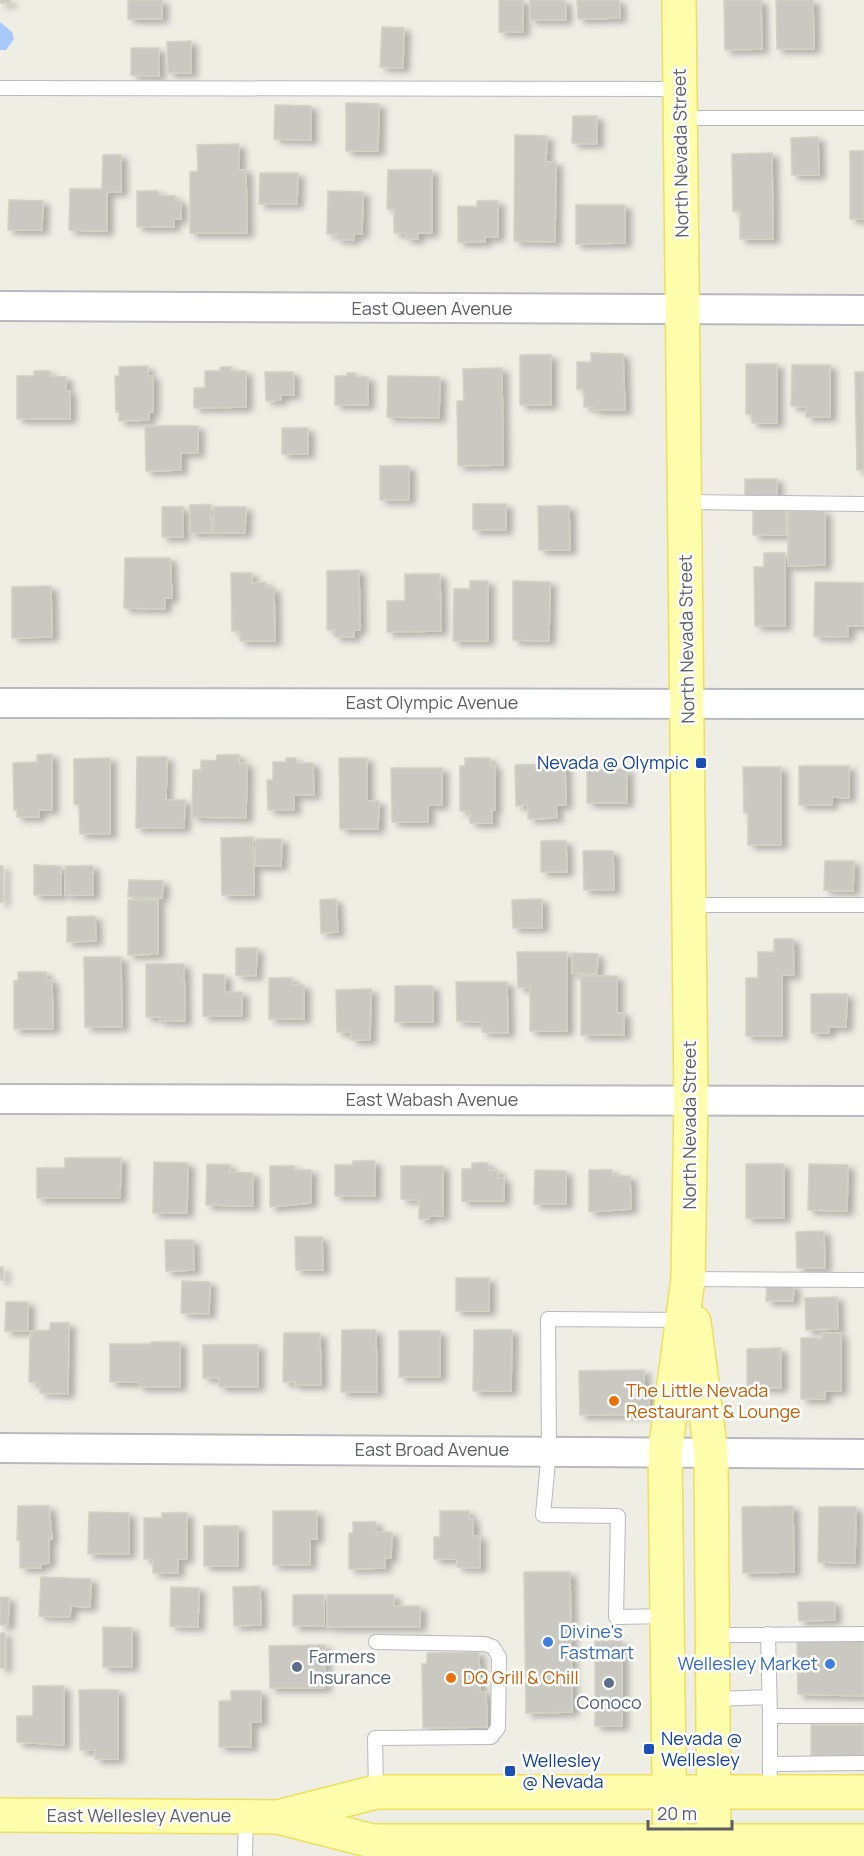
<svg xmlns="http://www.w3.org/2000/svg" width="864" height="1856" viewBox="0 0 864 1856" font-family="Manrope,sans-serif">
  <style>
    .water { fill: #a7c9fd }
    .building { fill: #cac9c1; stroke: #d3d1c3; stroke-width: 1.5; filter: url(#shadow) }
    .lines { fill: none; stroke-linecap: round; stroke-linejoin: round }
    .service-casing { stroke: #b7b9be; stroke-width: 16 }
    .minor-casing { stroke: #b7b9be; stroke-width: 32 }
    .primary-casing { stroke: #efdf5e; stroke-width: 36 }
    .service { stroke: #fff; stroke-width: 14 }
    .minor { stroke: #fff; stroke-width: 28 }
    .primary { stroke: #fdfdab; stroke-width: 33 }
    .transit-dot { fill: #1a4fb4; stroke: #fff; stroke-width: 2 }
    .food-dot { fill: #e8710a; stroke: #fff; stroke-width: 2 }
    .shop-dot { fill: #3f7fe0; stroke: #fff; stroke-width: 2 }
    .service-dot { fill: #5c6f8a; stroke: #fff; stroke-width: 2 }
    .labels { text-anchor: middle; stroke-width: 5; stroke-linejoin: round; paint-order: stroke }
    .street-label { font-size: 18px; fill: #5d5f65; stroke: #fff }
    .transit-label { font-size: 18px; fill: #164399; stroke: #fff; text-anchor: start }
    .food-label { font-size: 18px; fill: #c56008; stroke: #fff; text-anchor: start }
    .shop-label { font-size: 18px; fill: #366cbe; stroke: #fff; text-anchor: start }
    .service-label { font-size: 18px; fill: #4e5e75; stroke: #fff; text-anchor: start }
  </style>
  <defs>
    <filter id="shadow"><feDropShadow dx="6" dy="4" stdDeviation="3" flood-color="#0004"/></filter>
  </defs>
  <rect width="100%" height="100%" fill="#efeee5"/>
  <path class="water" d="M0,22L12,32L14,39L6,50H0Z"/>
  <path class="building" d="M0,0H10L11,3H0Z
    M128,0H162V19H128Z
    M499,0H523V32H499Z
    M530,0H565L566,20H530Z
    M577,0H619L620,18L578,19Z
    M724,0H761L762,49L725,50Z
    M776,0H813L814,49H777Z
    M382,27L404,28L403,68L380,67Z
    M191,41V73H168L167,42Z
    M131,48H159V76L131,75Z
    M346,103L379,104L378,151H346Z
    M275,105L311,106V140L274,139Z
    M573,116H597V144L572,143Z
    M515,135L547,136L546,162H556L555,242L514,241Z
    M818,137L819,175H792L791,138Z
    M239,144V170H246L247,233H190V172L198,171L197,145Z
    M850,151H864V219H850Z
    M772,153L773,239H740V211H733L732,154Z
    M103,155H121V192H107V231L69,230L70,189H102Z
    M388,170H432V233H418V239H406V233H394V209H387Z
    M260,173H298L297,204H259Z
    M137,191H158V195L175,196V201H181V219H174V227H137Z
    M328,191L363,192L362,234H354V240L336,239L337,234H327Z
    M9,200L43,201L42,230H8Z
    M477,201H498V237H485V242H458V206L477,207Z
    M576,205H625V243L576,244Z
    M591,353L623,354L625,410H594V407H584V389H577V362H591Z
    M520,355H551V405H520Z
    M746,364H777V423H752V414H746Z
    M792,365H830V417H806V407L791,406Z
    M148,366V376H153V412H149V420L119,421V412H116L115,376H119V367Z
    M220,367H231V371H246V407L194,408V388H205V371H220Z
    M502,368L503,465L458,466L457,401H464L463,369Z
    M34,371H50V376L66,377V391H70V419H17V376H34Z
    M265,372H293L294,395H281V400L266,401Z
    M855,372H864V470H857Z
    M347,373H356V377H368V405H335V376H347Z
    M388,376L440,377L439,418L387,417Z
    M145,426H198V453H181V470L146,471Z
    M282,428H308V454H282Z
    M380,466H409V500H380Z
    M745,479H777V497L745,496Z
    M473,504H506V530H473Z
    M190,505H211V533H190Z
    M538,506H569L570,550H539Z
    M162,507H183V537H162Z
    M214,507H246L245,533H213Z
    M786,509V535H753V510Z
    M788,511H825V565L788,566Z
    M764,553H785V626H755L754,567H764Z
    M125,558H170L172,598H165V609L124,608Z
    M359,570L360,630H354V637H335V630H327V571Z
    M231,573H252V583L266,582V588H274L275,641H240V631H232Z
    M405,574H440L441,631L387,632V601H405Z
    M470,581H488V641H453L454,589H470Z
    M513,581L550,582L549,641L513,640Z
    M815,582L864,583V626H848V637L814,636Z
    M51,586L52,637L12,638V587Z
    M52,754V810H39V817H17V810H14L13,763L37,762V755Z
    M217,755H239V763H247L246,818L192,817L193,770H201V760L216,761Z
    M137,757H167L166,800H185L184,828H136Z
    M110,758V834H80L79,805L74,804V759Z
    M286,758H296V763H313L314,795H294V810H268L267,780H273V762H286Z
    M339,758H367V801H379L378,829H340Z
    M465,758H490V765L495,766V810H492V823H470V811H460V766H465Z
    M565,764L566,805H556L557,818L528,819V805L516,806L515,765Z
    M799,766H849V798L832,797V805H799Z
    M743,767H781V845H748V813H744Z
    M391,768H442V805H428V822H392Z
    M627,769V803H587V770Z
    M253,837L254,895H222L221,838Z
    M256,839H282L281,866H255Z
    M541,841H566L567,872H541Z
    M583,851H613L614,890H584Z
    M825,861H854L853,891L824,890Z
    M34,865L61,866V895H34Z
    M0,866H3V902H0Z
    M66,866H93V895H65Z
    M129,880L163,881L162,898L128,897Z
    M336,899L338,932L321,933L320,900Z
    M542,899V928H513L512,900Z
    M128,900H158V954L128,955Z
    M95,916L96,941L67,942V917Z
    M774,939H793L794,975H782V1036H746V978H758V952H774Z
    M236,948H257L256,976L236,975Z
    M517,952H567V1031H530V987L518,988Z
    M572,953L598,954L597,974L572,973Z
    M84,957H121L122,1027H85Z
    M146,964H184L185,1021H160V1017H146Z
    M18,972H46V980H52L53,1029H14V981H18Z
    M203,974L225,975V992H242V1016H203Z
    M581,976H617V1013H624V1035H581Z
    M269,978H292V985H304V1019H269Z
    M456,982H507L508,1033L482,1032V1022L457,1021Z
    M395,986H433V1022H395Z
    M371,989L370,1040H351V1032H337L336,990Z
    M811,994H847L846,1027H829V1033H811Z
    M65,1158H121L120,1198H37V1168H65Z
    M353,1161H375V1196H335V1165H353Z
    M154,1162L188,1163L187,1213H153Z
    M472,1163H488V1170H498V1178H504V1201H462V1169H472Z
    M207,1164L230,1165V1172L253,1173V1206L206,1205Z
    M746,1164H784V1218H746Z
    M809,1164L848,1165L847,1211L808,1210Z
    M270,1166H294V1170H311V1203L270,1207Z
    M401,1166H443V1216H429V1219H419V1200L401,1199Z
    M535,1170L566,1171V1204H534Z
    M589,1170H612V1176H630L631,1209L589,1212Z
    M824,1231L825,1268H797L796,1232Z
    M295,1237H322L323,1270H296Z
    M165,1240H193L194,1270L166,1271Z
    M0,1267H3V1280H0Z
    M456,1278H489V1311H456Z
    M182,1281L210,1282L209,1314L181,1313Z
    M767,1285H794L793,1301H766Z
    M837,1297L838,1329L806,1330L805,1298Z
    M6,1302H28V1331H5Z
    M50,1323H69L68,1394L40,1393V1382H29L30,1331L50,1330Z
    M342,1330H376L377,1392H341Z
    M474,1330H512L511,1391H473Z
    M399,1331H440V1377H399Z
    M284,1333H320L321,1385H295V1382H283Z
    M822,1333H841V1391H825V1399H801V1338H822Z
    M151,1342H180V1387H139V1382H110V1344H151Z
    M203,1345H258V1387H219V1378H203Z
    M781,1348V1388H747V1349Z
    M644,1370V1388H649V1414L580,1415L579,1371Z
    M18,1506H49L52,1539H49V1563L41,1564V1568H20V1540H17Z
    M793,1506L794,1572L743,1573L742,1507Z
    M819,1507H856L855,1563L818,1562Z
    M273,1511H317V1539H310V1565H273Z
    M440,1511H469V1519H473V1536H480V1568L457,1567V1559H434V1537H440Z
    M89,1512L129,1513V1554H88Z
    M162,1513H187V1559H178V1573H153V1559H144V1518H162Z
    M353,1522H376V1532H392L391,1558H385V1568L349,1569V1533H353Z
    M204,1526H238V1566H204Z
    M524,1572H570L572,1712L526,1713Z
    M41,1577L91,1579L90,1607L71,1606L70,1617L39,1616Z
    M260,1586L261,1625L234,1626L233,1587Z
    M171,1587L199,1588L198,1627L170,1626Z
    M293,1595H324V1626H293Z
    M327,1595H394V1606H420V1627H327Z
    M0,1597L9,1598L8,1625H0Z
    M798,1602H834L835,1620L799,1621Z
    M103,1627L132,1628V1667H103Z
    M0,1633H5V1668H0Z
    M797,1638L864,1639V1696L798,1694Z
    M595,1641H622V1726H595Z
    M325,1645V1688H270L269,1646Z
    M479,1652L480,1692H486L487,1727L423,1728L422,1664H427V1653Z
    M33,1686H64V1745L17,1742V1716H33Z
    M79,1690H118V1759H95V1750H80Z
    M231,1691H261V1722H251V1747H219V1701H231Z
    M811,1725H864V1757H811Z"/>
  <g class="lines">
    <defs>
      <path id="service" d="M0,88L680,89
        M681,118H864
        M686,502L864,504
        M689,905H864
        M688,1279L864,1280
        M668,1616L616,1617L618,1516L543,1515L549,1450L548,1319L682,1320
        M768,1634L770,1716
        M714,1635L864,1634
        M714,1699L769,1697
        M771,1764L864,1763
        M770,1791V1716H864
        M376,1792L375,1738L491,1737L498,1728L499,1657L493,1647L485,1644L376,1642
        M245,1856L246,1817"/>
      <path id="minor" d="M0,306L864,310
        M0,703L864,704
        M0,1099L864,1101
        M0,1448L864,1454"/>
      <path id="primary" d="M694,1322L711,1453L714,1856
        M0,1815L278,1817L376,1792H864
        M282,1818L372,1841H864
        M670,1856L665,1452L688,1279L691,1101L679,0"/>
    </defs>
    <use href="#service" class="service-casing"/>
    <use href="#minor" class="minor-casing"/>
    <use href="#primary" class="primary-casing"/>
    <use href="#service" class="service"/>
    <use href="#minor" class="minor"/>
    <use href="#primary" class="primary"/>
  </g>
  <g class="transit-dot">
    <rect x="695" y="757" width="12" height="12" rx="3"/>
    <rect x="643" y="1743" width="12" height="12" rx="3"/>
    <rect x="504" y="1765" width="12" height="12" rx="3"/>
  </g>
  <g class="food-dot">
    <circle cx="614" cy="1401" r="6"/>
    <circle cx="451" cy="1678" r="6"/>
  </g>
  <g class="shop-dot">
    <circle cx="548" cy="1642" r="6"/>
    <circle cx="830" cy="1664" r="6"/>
  </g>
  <g class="service-dot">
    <circle cx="297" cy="1667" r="6"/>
    <circle cx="609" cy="1683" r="6"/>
  </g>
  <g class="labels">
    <g class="street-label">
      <text transform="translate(681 153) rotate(-91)" y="6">North Nevada Street</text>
      <text x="432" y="315">East Queen Avenue</text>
      <text transform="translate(687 639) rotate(-91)" y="6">North Nevada Street</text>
      <text x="432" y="709">East Olympic Avenue</text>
      <text x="432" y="1106">East Wabash Avenue</text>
      <text transform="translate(690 1125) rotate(-90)" y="6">North Nevada Street</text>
      <text x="432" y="1456">East Broad Avenue</text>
      <text x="139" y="1822">East Wellesley Avenue</text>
    </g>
    <g class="transit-label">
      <text x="689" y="769" text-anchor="end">Nevada @ Olympic</text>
      <text x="661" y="1745">Nevada @<tspan x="661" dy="21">Wellesley</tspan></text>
      <text x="522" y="1767">Wellesley<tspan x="522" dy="21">@ Nevada</tspan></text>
    </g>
    <g class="food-label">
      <text x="626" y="1397">The Little Nevada<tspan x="626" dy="21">Restaurant &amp; Lounge</tspan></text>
      <text x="463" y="1684">DQ Grill &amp; Chill</text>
    </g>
    <g class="shop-label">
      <text x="560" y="1638">Divine's<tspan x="560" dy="21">Fastmart</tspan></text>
      <text x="818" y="1670" text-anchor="end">Wellesley Market</text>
    </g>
    <g class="service-label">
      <text x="309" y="1663">Farmers<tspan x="309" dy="21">Insurance</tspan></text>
      <text x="609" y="1709" text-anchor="middle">Conoco</text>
    </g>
  </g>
  <path d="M648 1820v9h84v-9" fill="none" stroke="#5d5f65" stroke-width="3"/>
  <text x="657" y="1820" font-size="18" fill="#5d5f65" stroke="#ffffff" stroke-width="4.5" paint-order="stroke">20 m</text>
</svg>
